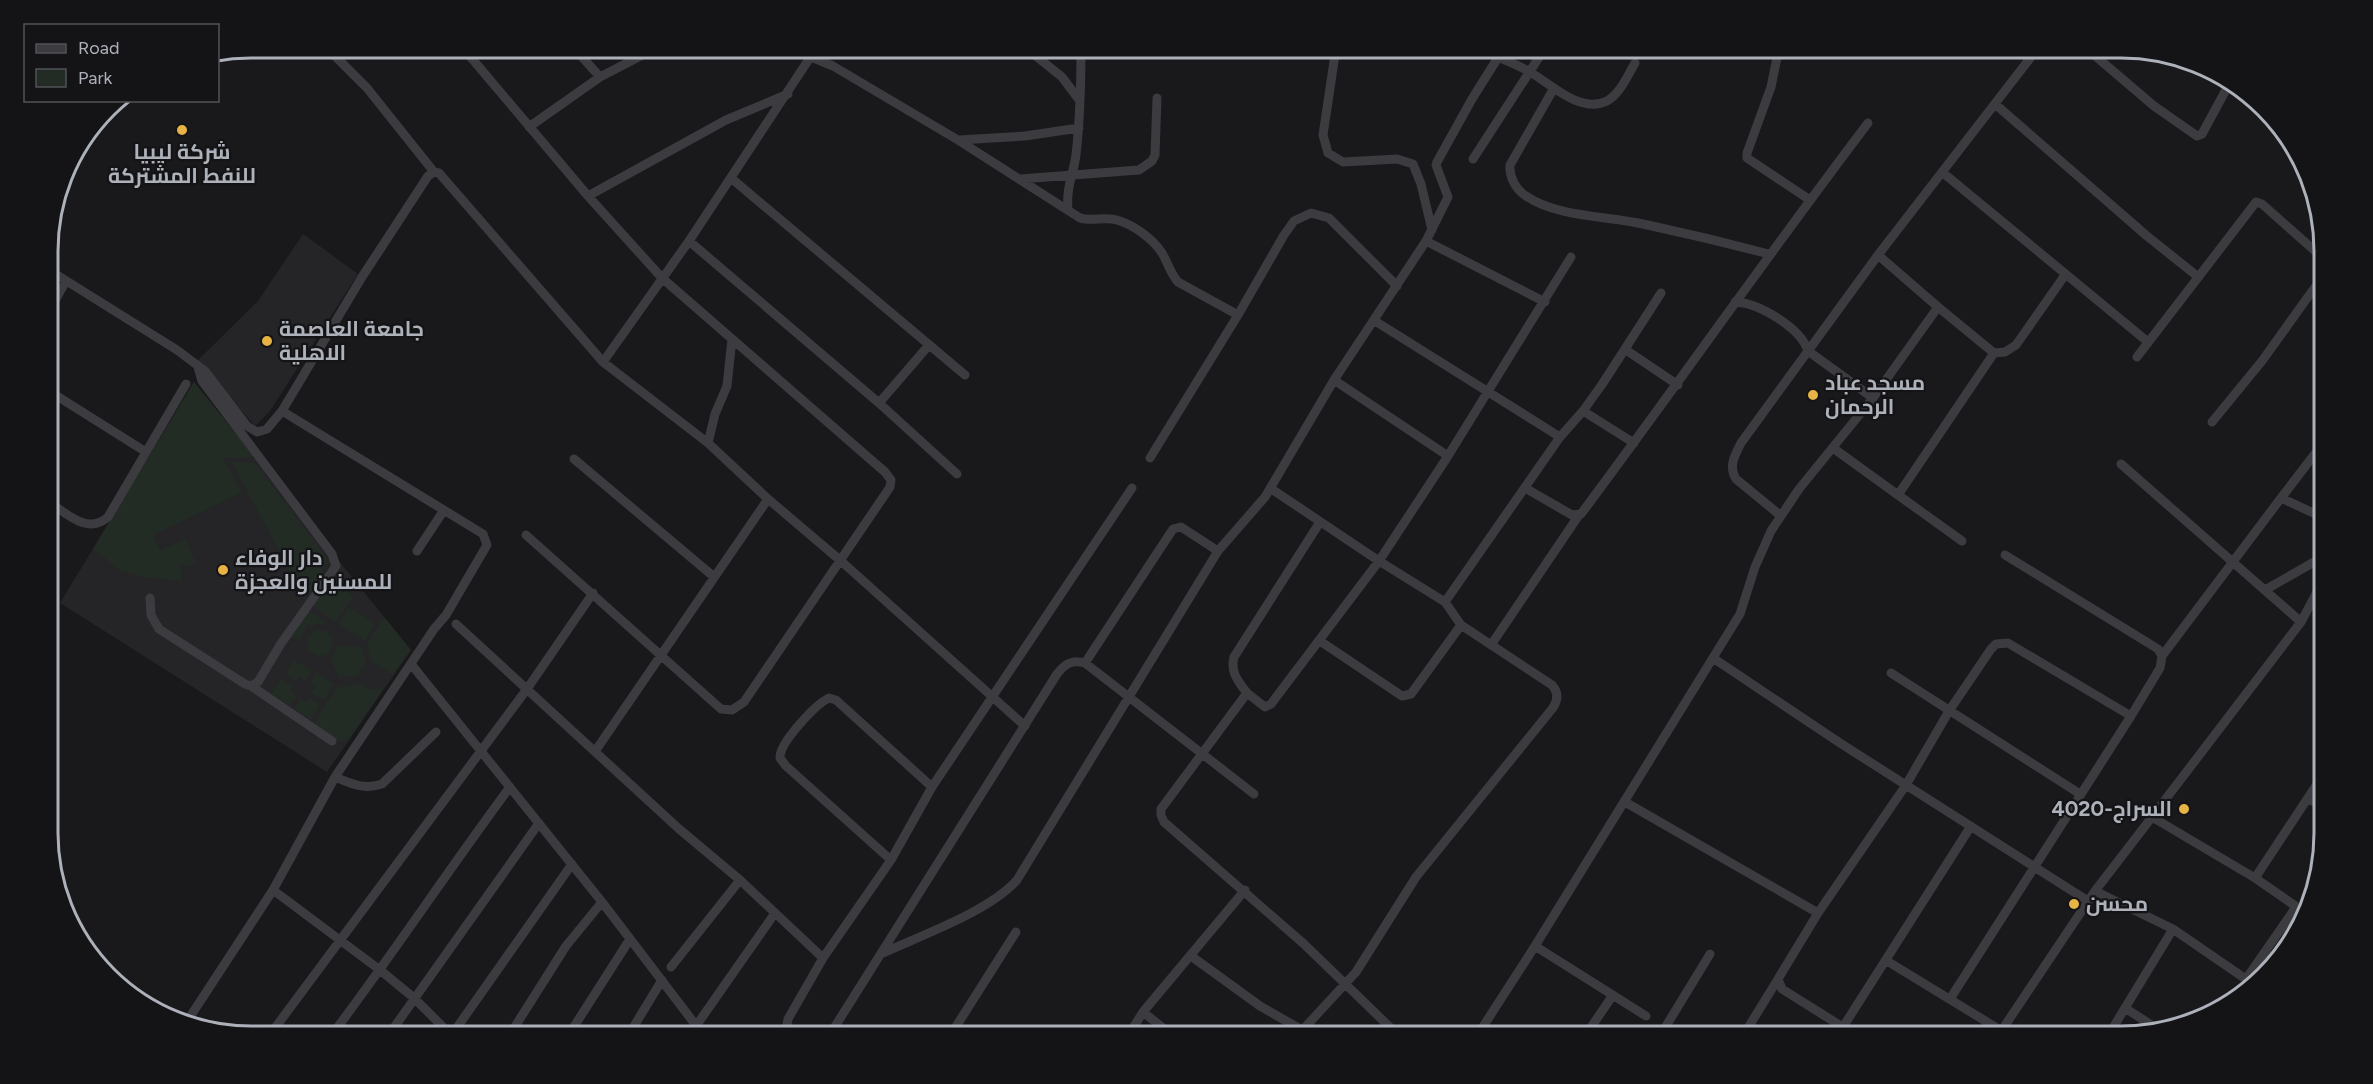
<svg xmlns="http://www.w3.org/2000/svg" width="2373" height="1084" viewBox="0 0 2373 1084" font-family="Figtree,Cairo,sans-serif">
  <style>
    .built { fill: #252528 }
    .green { fill: #232b25 }
    .lines { fill: none; stroke-linecap: round; stroke-linejoin: round }
    .street { stroke: #3b3b40; stroke-width: 9 }
    .poi-dot { fill: #e8b345; stroke: #141416; stroke-width: 2 }
    .labels { text-anchor: middle; stroke-width: 4.5; stroke-linejoin: round; paint-order: stroke }
    .poi-label { font-size: 21px; font-weight: bold; fill: #adb1ba; stroke: #141416; text-anchor: start }
    .rim { fill: none; stroke: #adb1ba; stroke-width: 3 }
  </style>
  <rect width="100%" height="100%" fill="#19191b"/>
  <path class="built" d="M303,234L358,274L270,411L255,426L197,361L258,301Z
    M194,382L411,650L327,772L60,603Z"/>
  <path class="green" d="M194,382L254,456L247,458L222,457L242,492L153,535L160,550L185,539L196,562L189,567L181,563L182,581L141,577L120,570L93,549Z
    M231,461L255,463L327,558L323,574L305,599Z
    M330,576L354,597L335,622L311,605Z
    M349,607L375,624L365,641L338,624Z
    M307,610L327,623L307,625L301,639L287,638Z
    M384,617L411,650L393,675L372,662L367,644Z
    M307 643a13 13 0 1 1 26 0a13 13 0 1 1-26 0Z
    M337,646H361L366,663L357,676L339,677L331,660Z
    M294,660L312,671L306,681L299,677L296,681L286,674Z
    M316,673L334,684L324,700L311,693L315,686L310,683Z
    M281,678L293,686L290,691L297,696L290,706L271,694Z
    M361,682L368,689L384,688L348,740L338,741L314,724L336,688Z
    M309,698L320,705L311,720L294,709L300,699L306,702Z"/>
  <g class="lines">
    <path class="street" d="M327,48L367,88L434,172
      M463,48L588,196L662,278L885,472L891,480L890,487L886,493L744,702L732,710L721,709L526,535
      M574,48L600,77
      M810,48L811,57L833,66L958,140L1080,218C1092,222 1105,216 1117,220C1134,225 1153,239 1162,253C1168,263 1170,273 1178,282L1238,315
      M1026,48L1062,77L1080,101
      M1336,48L1323,135L1328,153L1343,162L1397,159L1413,164L1421,184L1432,230
      M1779,48L1771,87L1747,153V158L1810,200
      M2038,48L1878,255L1938,307L1994,353L2005,352L2016,345L2065,275
      M2086,48L2154,106L2197,136L2202,134L2228,86
      M1500,58C1510,62 1520,66 1530,72C1551,84 1580,114 1607,101C1620,94 1628,75 1635,63
      M1554,88L1510,165C1509,177 1516,190 1526,196C1556,217 1608,216 1643,224C1685,233 1727,243 1769,254
      M1995,104L2147,236L2197,276
      M529,127L600,77L656,48
      M959,140L1025,136L1079,128
      M1473,159L1545,48
      M1942,172L2148,342
      M731,178L965,375
      M1020,179L1139,170L1152,161L1155,155L1157,98
      M588,196L726,120L788,94
      M1068,210C1066,187 1073,176 1076,155C1080,119 1081,84 1081,48
      M689,241L879,403L957,474
      M1426,241L1545,302
      M49,270L177,350L205,371L247,426L257,432L267,429L282,411L362,277L428,176L434,172L439,173L603,362L708,443L768,499L841,561L1025,726
      M1735,302C1759,303 1801,328 1808,351L1873,398
      M49,311L66,281
      M1375,321L1560,437
      M1626,350L1678,385
      M2137,357L2256,202L2262,204L2323,258
      M603,362L689,241L813,53
      M1334,380L1448,456
      M49,391L146,452
      M879,403L929,345
      M1583,411L1634,443
      M2212,422L2262,361L2323,276
      M708,443L715,414L727,386L732,339
      M1833,448L1898,495
      M1150,458L1238,315L1284,235L1294,221L1311,213L1329,218L1397,286
      M574,459L713,576
      M2121,464L2301,622
      M1270,488L1379,561L1445,602L1461,625L1552,685C1559,693 1558,701 1552,709L1416,877L1356,972L1297,1036
      M1525,488L1572,515L1581,514C1678,384 1770,252 1868,123
      M2281,498L2324,442
      M49,502C67,514 88,535 108,517L186,384
      M1781,516L1736,479C1728,466 1735,455 1741,443L1878,255
      M1962,541L1898,495L1994,353
      M417,551L444,510
      M2265,590L2314,562H2324
      M150,598L151,615L159,629L245,684L251,686L258,682L280,645L336,566L332,554L202,381L198,367
      M1445,602L1560,437L1583,411L1603,383L1661,293
      M49,604L52,606
      M456,624L678,828L740,880L823,958
      M1320,641L1402,696L1411,694L1461,625
      M1491,645L1579,515
      M2162,656L2281,498L2324,518
      M1713,658L1840,743L2088,901
      M1085,663L1173,529L1181,527L1218,551
      M411,664L602,902L704,1036
      M1891,673L2080,794
      M251,686L332,741
      M1247,693C1238,681 1230,672 1234,657L1320,522
      M596,750L768,499
      M335,777C353,784 363,790 382,784L436,732
      M2308,798L2325,809
      M1625,802L1818,913
      M891,860L786,766L780,758C779,743 816,704 829,698L836,700L932,787
      M2255,878L2325,772
      M273,890L380,970L414,998L452,1036
      M2095,891L2152,817
      M2307,914L2255,878L2152,817L2301,622L2318,590L2324,583
      M1535,946L1646,1016
      M883,953C922,935 990,911 1017,880L1218,551L1265,497L1334,380L1426,241L1448,197L1436,165L1437,162L1472,99L1504,48
      M1191,956L1260,1006L1302,1030
      M1887,961L2010,1036
      M671,967L740,880
      M2246,979L2296,907
      M1950,999L2131,716L2160,668L2162,656L2158,649L2005,555
      M2125,1008L2156,1028
      M1143,1012L1173,1036
      M186,1023L273,890L335,777L434,629L446,615L487,545L483,534L282,411
      M1843,1027L1971,826
      M269,1036L527,689L593,593
      M331,1036C393,954 449,869 510,787
      M388,1036L539,823
      M451,1036L572,864
      M509,1036L566,946L602,902
      M568,1036L630,939
      M628,1036L662,980
      M689,1036L775,913
      M785,1036L788,1019L823,958L891,860L932,787L1132,488
      M829,1036L1057,674C1065,664 1072,659 1085,663L1254,794
      M950,1036L1016,932
      M1128,1036L1143,1012L1245,890
      M1399,1036L1304,944L1164,822L1161,815V809L1247,693L1265,707L1271,704L1379,561L1448,456L1571,257
      M1477,1036L1535,946L1740,614L1755,567L1771,531L1799,489L1873,398L1938,307
      M1585,1036L1613,995
      M1660,1036L1710,954
      M1743,1036L1778,979
      M1857,1036L1782,989L1778,979L1818,913L1906,785L1949,711L1991,649L1996,644L2008,643L2131,716
      M1998,1036L2095,891L2173,929L2253,984
      M2108,1036L2173,929"/>
  </g>
  <g class="poi-dot">
    <circle cx="182" cy="130" r="6"/>
    <circle cx="267" cy="341" r="6"/>
    <circle cx="1813" cy="395" r="6"/>
    <circle cx="223" cy="570" r="6"/>
    <circle cx="2184" cy="809" r="6"/>
    <circle cx="2074" cy="904" r="6"/>
  </g>
  <g class="labels">
    <g class="poi-label">
      <text x="182" y="159" text-anchor="middle">شركة ليبيا<tspan x="182" dy="24">للنفط المشتركة</tspan></text>
      <text x="279" y="336">جامعة العاصمة<tspan x="279" dy="24">الاهلية</tspan></text>
      <text x="1825" y="390">مسجد عباد<tspan x="1825" dy="24">الرحمان</tspan></text>
      <text x="235" y="565">دار الوفاء<tspan x="235" dy="24">للمسنين والعجزة</tspan></text>
      <text x="2172" y="816" text-anchor="end">السراج-4020</text>
      <text x="2086" y="911">محسن</text>
    </g>
  </g>
  <path d="M0 0H2373V1084H0ZM251 58H2121A193 193 0 0 1 2314 251V833A193 193 0 0 1 2121 1026H251A193 193 0 0 1 58 833V251A193 193 0 0 1 251 58Z" fill="#141416" fill-rule="evenodd"/>
  <path class="rim" d="M251 58H2121A193 193 0 0 1 2314 251V833A193 193 0 0 1 2121 1026H251A193 193 0 0 1 58 833V251A193 193 0 0 1 251 58Z"/>
  <rect x="24" y="24" width="195" height="78" fill="#141416" stroke="#515358" stroke-width="1.5"/>
  <rect x="36" y="44" width="30" height="9" fill="#3b3b40" stroke="#515358" stroke-width="1.5"/>
  <text x="78" y="54" font-size="18" fill="#adb1ba">Road</text>
  <rect x="36" y="69" width="30" height="18" fill="#232b25" stroke="#515358" stroke-width="1.5"/>
  <text x="78" y="84" font-size="18" fill="#adb1ba">Park</text>
</svg>
